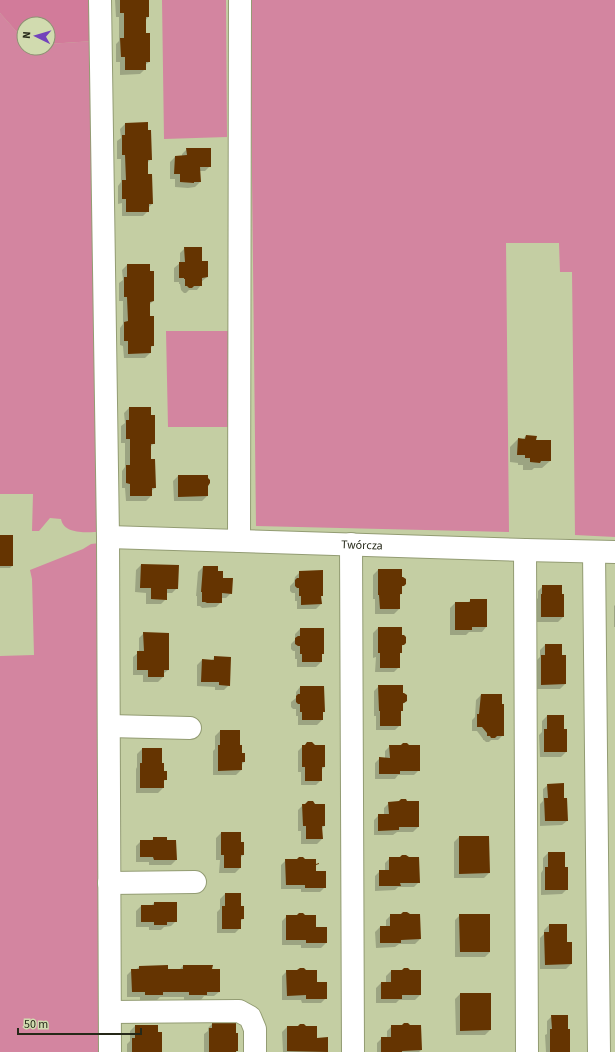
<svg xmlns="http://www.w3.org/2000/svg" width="615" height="1052" viewBox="0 0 615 1052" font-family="'Source Sans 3',sans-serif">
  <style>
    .green { fill: #d385a0 }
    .forest { fill: #d27b9a }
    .shadow { fill: #0003 }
    .building { fill: #653401 }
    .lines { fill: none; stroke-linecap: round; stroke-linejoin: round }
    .minor-casing { stroke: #939c73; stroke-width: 24 }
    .minor { stroke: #fff; stroke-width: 22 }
    .labels { text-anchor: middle; stroke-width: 4; stroke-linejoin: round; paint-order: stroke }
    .street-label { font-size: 12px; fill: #252818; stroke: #d1dbaf }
  </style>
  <rect width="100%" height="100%" fill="#c4cea3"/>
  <path class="green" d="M162,0H226L227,137L164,139Z
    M250,0H615V537L575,535L572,272H560L559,243H506L509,532L256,526Z
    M0,13L24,40V48H48V44L94,41L100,532C87,532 64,535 61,519L50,518L39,531H32L33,494H0Z
    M166,331H230L231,427H168Z
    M100,543L105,1052H0V656L34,655L32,579L30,570L83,549L91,544Z"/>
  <path class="forest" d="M0,0H93L94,41L48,44V24H24V40L0,13Z"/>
  <path class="shadow" d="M115,0H148V17L145,21V34L149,62L145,65V69L140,74L120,75V62H116V44L119,41V17H116Z
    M125,124L151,159L147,163V175L152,204L148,208V211L143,216H122V203L118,204V186L121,182V159H117V141L121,138L120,129Z
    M187,149L210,166L205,171H199L200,182L195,187L188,188L175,187V179H170V162L175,157L182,156V154Z
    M185,248L201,262L207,277L201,282V285L197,290H189L186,293H184L181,290L180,284H179V282H174V268L180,263V253Z
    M127,265L153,301L149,305V317L153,345L150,349V353L145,358H124L123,346L120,345V328L123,324V301H119V283L123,280L122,270Z
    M129,408L154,443L150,447V460L155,488L151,491V496L146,501H126L125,488H122V471L125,467V443H121V426L125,423L124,413Z
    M526,436L535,441L550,461L542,468H534L532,470H523V465H518V463L510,462V447L518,439L522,440Z
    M178,476L207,485V496L202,501H174L173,481Z
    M0,536H12V566L10,568H0Z
    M141,565L177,588L172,593H166V599L161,604H146V593L135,592L136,570Z
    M203,567H217V572L231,593L226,598H221V602L216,607L202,608L200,606H197V596H196L198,572Z
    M378,570L401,578L405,584L401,588V594L399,596V609L394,614H375V599H373V575Z
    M300,572L322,595L321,597V604L316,609H297V601H295V593H292L290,591V586L294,582L295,577Z
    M543,586L563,617L558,622H536V600L538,598V591Z
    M471,600L486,627L482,632H469L466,635H450V608L455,603H467Z
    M615,605V627H614V606Z
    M378,628L401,636L405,643L401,647V652L399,654V667L394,672H375L376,657L373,658V633Z
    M300,629L323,653L321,655V662L316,667H297V659H295V651H293L291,649V644L295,640V634Z
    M144,633L168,670L163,674V677L158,682H143V675H133V657L139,652V638Z
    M545,645L565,684L560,689H537L536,661L540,657V650Z
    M215,657L229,685L224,690H215V687L197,686V665L202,660H212Z
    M379,686L402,694L406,701L402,705V710L400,712V725L395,730H376V716H374V691Z
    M300,687L322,713V720L317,725H298V716H296V709H293L291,707V702L296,698V692Z
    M481,695L503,735L498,740H491L489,742H486L484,740H483V739L477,731H472V720L475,717L476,700Z
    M547,716L566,752L561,757H540L539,735L542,732V721Z
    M220,731H239V746L244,762L241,765V770L236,775H213V751L215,749V736Z
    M303,746L324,767L321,770V780L316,785H301V772H298V751Z
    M390,746L419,770L414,775H398L395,779H375V763L380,758H385V751Z
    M142,749L161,764L166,779L163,782V788L158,793H136V769L137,767V754Z
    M548,785L563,799L567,821L562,825L540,826V804L543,801V789Z
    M389,803L418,827L413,832H397L393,835H374V820L379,815H384V808Z
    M303,805L324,826L321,829L322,839L317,844H301V831H298V810Z
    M221,833L240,843L243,855L240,858V868L235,873H219L220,860H216V838Z
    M459,837L489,873L484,878H454V842Z
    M154,838L176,860L171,865H149V862H136V846L141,841H151Z
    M548,853L567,889L562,894L541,895V873L543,870V858Z
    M390,858L419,882L414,887H398L395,890L375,891V876L380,871H385V863Z
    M286,860L315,872L325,887L320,892H301V889H281V865Z
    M225,894L240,907L243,919L240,921V928L235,933H217V912L220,909V899Z
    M154,903L176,921L171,926L164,927L161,930H149V927H136V911L141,906H151Z
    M391,915L420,939L415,944H399L395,947L376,948L375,932L380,927H386V920Z
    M460,915L490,952L485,957H455V920Z
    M287,916L315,928L326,943L321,948H301V945H282V921Z
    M549,925L566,943L571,964L566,969H540V938L544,934V930Z
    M167,966V970H179L183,966L211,970L219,992L214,996H204L201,1000H184V997H160L157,1000H140V997H127V975L132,970H135L139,967Z
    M287,971L316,983L326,998L321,1003H302L301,1000H282V976Z
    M391,971H420V995L415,1000H399L396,1003H376V988L381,983H386V976Z
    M460,994H490V1030L485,1035H456L455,999Z
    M552,1016L567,1030L569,1052H546L545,1035L547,1034V1021Z
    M213,1023L237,1051L236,1052H204V1034L208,1031V1028Z
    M135,1026L161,1052H127V1044L130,1041V1031Z
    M392,1026L421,1050L419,1052H377V1043L382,1038H387V1031Z
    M287,1027L316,1039L327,1038V1052H283L282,1032Z"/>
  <path class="building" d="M120,0H149V17H146V33H150V62H146V70H125V57H121L120,38H124V13H120Z
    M148,122V130H151L152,160H148V174H152L153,204H149V212H126V199H122V180H126L125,155H122V135H125V123Z
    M186,148H211V167H200L201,182H194V183L180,182V174H174L175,156L187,155Z
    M184,247H202V261H208V277L202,278V286H194L192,288H189L187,286H185V279H184V278H179V262H185Z
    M127,264H150V271H154V301L150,302V316H154V346H151V353L128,354V341H124V322L128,321L127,297H124V277H127Z
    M129,407H151V415H155V444H151V459H155L156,488H152V496H130V484L126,483V465H130V439H126V420H129Z
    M526,435L537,436L536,440H551V461H541L540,463L530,462V458H525V455H517L518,438L525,439Z
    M178,475H208V478L210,480V483L208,486V496L178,497Z
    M0,535H13V566H0Z
    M141,564L179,565L178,589H167V600L151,599V588H140Z
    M203,566H218V571H223V578H233L232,594L222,593V603H207L205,602H202V592H201Z
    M378,569H402V577H403L406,579V584L404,586H402V594H400V609H380L379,595H378Z
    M323,570V596H321L322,604L301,605V596H299V588H297L295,586V580L297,578H299V571Z
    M542,585H562V594H564V617H541V594H542Z
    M470,599H487V627H472V630H455V602H470Z
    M378,627H402V635H404L406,637V643L404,645H402V653H400V668H380V653H378Z
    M300,628H324V654H322V662H302V654H300V646H298L295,644V638L298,636H300Z
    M143,632L169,633V670H164V677H148V670H137V651H144Z
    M545,644H562V655H566V684L541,685V655H545Z
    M214,656L231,657L230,686L219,685V682H201L202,659L214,660Z
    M378,685H403V693H404L407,695V701L404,703H403V711H401V726H380V711H379Z
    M300,686H324L325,712H323V720H302V712H300V704H298L296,702V696L298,694H300Z
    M481,694H502V704H504V736H497L495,738H491L490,736H487V733L482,727H477V714H479Z
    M547,715H564V729H567V752H544V729H547Z
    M220,730H240V745H242V753H245V762H242V770L218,771V745H220Z
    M307,742H312L315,745H325V767H322V781H305V767H302V745H305Z
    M403,743H407L409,745H420V771H400V774H379V757L390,758L389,745H401Z
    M142,748H162V763H164V771H167V780H164V788H140V763H142Z
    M564,783V798H567L568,821H545L544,798H548L547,784Z
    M401,799H406L407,801H419V827H399V830L378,831V814H389L388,802L399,801Z
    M308,801H313L315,804H325V826H322L323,839H306V826H303L302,804H305Z
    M221,832H241V842H244V855H241V868H224V855H221Z
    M459,836H489L490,873L459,874Z
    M153,837H167V840H176L177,860H154L153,857H140V840H153Z
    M548,852H565V867H568V890H545V867H548Z
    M402,855H406L409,857H419L420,883H400L401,886H379V870H389V857H400Z
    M299,857H303L305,859H316V864L319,863V864L316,865V871H326V888H305V885H286L285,859H297Z
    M225,893H241V906H244V919H241V929H222V906H225Z
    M154,902H177V922H167V925H154V922H141V905H154Z
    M403,912H407L410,914H420L421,939L401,940V943H380V926H390V914H401Z
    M299,913H303L305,915H316V927H327V943H306V940H286V915H297Z
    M459,914H490V952H460Z
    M549,924H567V942H572V964L545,965L544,932H549Z
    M168,965V969H183V965H213L212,969H220V992H207V995H189V992H163V995H145V992H132L131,969H139V966Z
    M300,968H304L306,970H317V982H327V999H306V995L287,996L286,970H297Z
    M404,968H408L410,970H421V995H402V999H381V982H391V970H402Z
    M460,993H491V1030L460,1031Z
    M551,1015H568V1029H570V1052H550V1029H552Z
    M212,1022H236V1033H238V1051H236V1052H209V1028H212Z
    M404,1023H408L410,1025H421L422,1050L402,1051V1052H381V1037H391V1025H402Z
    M300,1024H304L306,1026H317V1038L328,1037V1052L287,1051V1026H298Z
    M135,1025H158V1032H162V1052H132V1038H135Z"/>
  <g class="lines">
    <defs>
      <g id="minor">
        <path d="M100,0L108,537L110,1052"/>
        <path id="s1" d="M108,537L525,550L615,552"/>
        <path d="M239,541L240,0"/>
        <path d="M351,544L353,1052"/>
        <path d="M525,550L527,1052"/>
        <path d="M594,552L599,1052"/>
        <path d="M109,726L190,728"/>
        <path d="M109,883L195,882"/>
        <path d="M110,1012L239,1011L250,1017L255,1029V1052"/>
      </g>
    </defs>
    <use href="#minor" class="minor-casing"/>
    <use href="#minor" class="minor"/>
  </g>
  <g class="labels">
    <g class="street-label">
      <text dy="4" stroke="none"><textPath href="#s1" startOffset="254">Twórcza</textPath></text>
    </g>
  </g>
  <g transform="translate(36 36) rotate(275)"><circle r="19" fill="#d1dbaf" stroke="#8c9373"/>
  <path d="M0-3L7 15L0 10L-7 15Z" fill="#7343bb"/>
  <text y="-6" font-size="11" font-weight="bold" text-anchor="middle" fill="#252818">N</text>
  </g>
  <path d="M18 1028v6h123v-6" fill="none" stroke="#252818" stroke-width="2"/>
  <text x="24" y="1028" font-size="12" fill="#252818" stroke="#d1dbaf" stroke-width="3" paint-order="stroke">50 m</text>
</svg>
